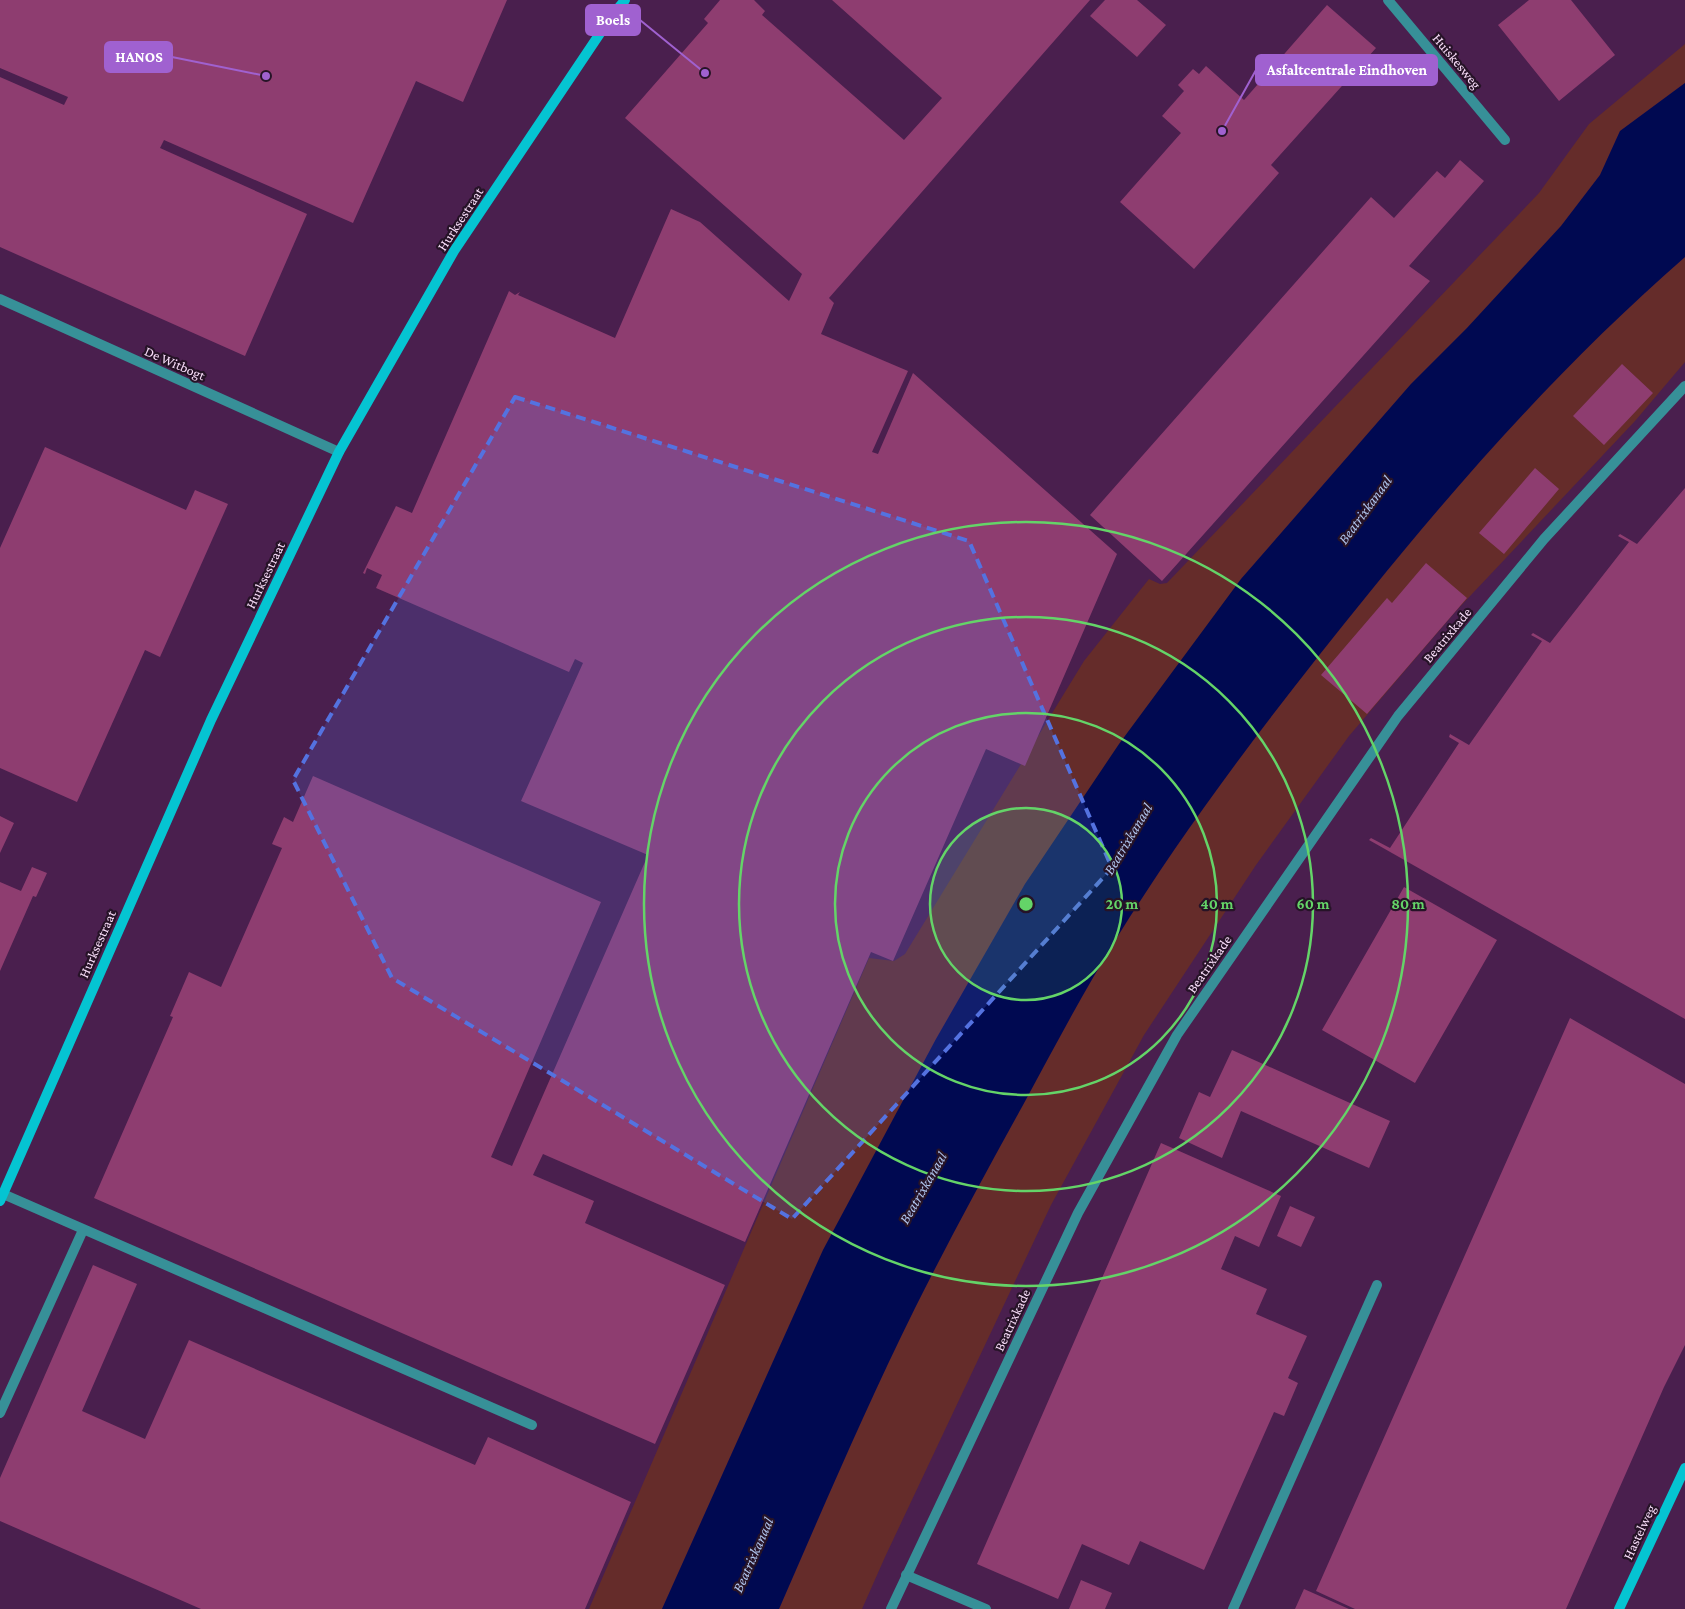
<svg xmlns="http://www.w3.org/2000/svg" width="1685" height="1609" viewBox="0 0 1685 1609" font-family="'Crimson Pro',serif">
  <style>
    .green { fill: #652c2a }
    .water { fill: #000951 }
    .building { fill: #8e3d70 }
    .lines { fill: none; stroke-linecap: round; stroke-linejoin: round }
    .lane { stroke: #379098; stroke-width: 10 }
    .street { stroke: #379098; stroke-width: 10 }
    .secondary { stroke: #05c4d2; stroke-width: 10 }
    .marked { fill: #5472e0; fill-opacity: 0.2; stroke: #5472e0; stroke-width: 4; stroke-dasharray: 10 6; stroke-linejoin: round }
    .ring { fill: none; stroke: #64d468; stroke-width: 2.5 }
    .labels { text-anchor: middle; stroke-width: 4.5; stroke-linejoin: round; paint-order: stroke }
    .street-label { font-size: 14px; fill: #f8ddf9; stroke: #261327 }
    .water-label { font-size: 15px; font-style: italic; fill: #b0c5ee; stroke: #261327 }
    .centre { fill: #64d468; stroke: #261327; stroke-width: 2.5 }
    .ring-label { font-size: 15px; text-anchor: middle; font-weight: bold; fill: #64d468; stroke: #261327; stroke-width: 4.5; stroke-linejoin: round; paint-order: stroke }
    .leader { fill: none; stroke: #a061d0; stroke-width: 2 }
    .callout-dot { fill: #a061d0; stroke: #261327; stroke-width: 2 }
    .callout { fill: #a061d0; stroke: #a061d0; stroke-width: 2 }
    .callout-label { font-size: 15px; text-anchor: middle; font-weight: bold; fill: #fff }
  </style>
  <rect width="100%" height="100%" fill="#4a1f4e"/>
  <path class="green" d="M1685,44V83L1620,131L1600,175L1561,226L1467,328L1411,384L1241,579L1025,884L936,1039L823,1250L662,1609H589L869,958L894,961L905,954L1084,661L1149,579L1160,584L1167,583L1539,193L1589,124Z
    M1685,257V362L1635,421L1455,612L1349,736L1256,865L1144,1035L1051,1205L885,1557L862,1609H779C823,1508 866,1407 915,1308C949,1240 986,1172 1023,1105C1053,1049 1083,993 1116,939C1191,818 1279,704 1369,593C1466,473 1568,359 1685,257Z"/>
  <path class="water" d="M1685,83V257C1568,359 1466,473 1369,593C1279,704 1191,818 1116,939C1083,993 1053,1049 1023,1105C986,1172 949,1240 915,1308C866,1407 823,1508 779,1609H662L823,1250L936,1039L1025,884L1119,744L1241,579L1411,384L1467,328L1561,226L1600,175L1620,131Z"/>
  <path class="building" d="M0,0H507L463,102L416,81L353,223L164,140L160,148L307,214L245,356L0,247V77L64,105L68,97L0,68Z
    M720,0H754L765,11L762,15L904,140L942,98L832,0H1090L829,298L834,303L821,334L908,371L872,452L878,454L913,373L1117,554L1025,766L986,749L893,961L871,952L745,1242L543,1154L533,1175L594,1201L585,1223L725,1285L655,1444L94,1198L173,1017L170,1016L189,972L221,987L282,848L272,844L284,817L293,822L313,776L601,902L491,1157L512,1166L648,855L521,801L583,663L575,659L569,672L376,588L382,575L367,568L365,574L363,573L396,506L412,513L509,291L515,295L520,292L518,295L615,338L671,209L700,222L789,301L802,274L625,118L708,23L704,19Z
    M1105,0H1137L1166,25L1137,57L1090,16Z
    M1529,0H1571L1615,55L1559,101L1498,25Z
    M1327,5L1376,48L1271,165L1279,173L1194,269L1120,202L1181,133L1162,116L1184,91L1178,85L1193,69L1199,74L1206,66L1244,100Z
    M1460,160L1484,181L1409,266L1430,281L1162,581L1090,515L1371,197L1394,218L1437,171L1445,178Z
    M1622,364L1653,393L1604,445L1573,416Z
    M45,447L186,510L195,490L228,504L160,657L145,650L77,802L0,768V548Z
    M1535,468L1559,489L1504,554L1479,533Z
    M1685,488V1019L1369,840L1371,838L1390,848L1459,743L1449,737L1450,734L1469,745L1542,641L1531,635L1533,633L1550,643L1629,542L1618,536L1620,534L1637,544Z
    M1426,563L1467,598L1367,714L1321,675L1387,598L1392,603Z
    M0,816L14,823L0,853Z
    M32,867L47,873L36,897L33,896L0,971V882L21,891Z
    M1404,887L1497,940L1415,1083L1322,1030Z
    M1570,1018L1685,1084V1345L1664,1387L1566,1609H1355L1316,1591Z
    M1232,1050L1390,1121L1369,1168L1241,1111L1222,1158L1179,1138L1199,1092L1210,1097Z
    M1161,1143L1281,1196L1259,1247L1235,1236L1221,1269L1267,1289L1256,1314L1307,1336L1288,1378L1298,1383L1284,1416L1274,1412L1204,1570L1140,1541L1129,1565L1082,1544L1058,1599L977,1564Z
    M1290,1206L1315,1217L1301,1247L1277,1236Z
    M93,1265L137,1284L82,1411L145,1439L189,1340L475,1465L488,1437L631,1502L585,1609H201L0,1521V1478Z
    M1081,1580L1112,1593L1105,1609H1069Z
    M1304,1589L1349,1609H1295Z"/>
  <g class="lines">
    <path class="lane" d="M3,1194L532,1425
      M0,1413L83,1230
      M906,1575L986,1609
      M1233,1609L1377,1285"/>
    <path class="street" d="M1388,0L1505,140
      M0,299L339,452
      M891,1609L1078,1213L1177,1035L1398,716L1544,539L1685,386"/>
    <path class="secondary" d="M0,1201L211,720L339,452L454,251L611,17L625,0
      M1619,1609L1685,1468"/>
  </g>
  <path class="marked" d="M515,397L969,541L1112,868L792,1219L392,978L293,780Z"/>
  <circle cx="1026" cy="904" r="96" fill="#64d468" fill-opacity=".12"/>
  <g class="ring">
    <circle cx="1026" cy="904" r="96"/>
    <circle cx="1026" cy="904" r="191"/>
    <circle cx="1026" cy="904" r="287"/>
    <circle cx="1026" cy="904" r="382"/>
  </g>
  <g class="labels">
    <g class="street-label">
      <text transform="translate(1457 61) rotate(50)" y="5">Huiskesweg</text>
      <text transform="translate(460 219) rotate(-57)" y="5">Hurksestraat</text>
      <text transform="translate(175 363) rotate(24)" y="5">De Witbogt</text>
      <text transform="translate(265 575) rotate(-64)" y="5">Hurksestraat</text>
      <text transform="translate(1447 635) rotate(-50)" y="5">Beatrixkade</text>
      <text transform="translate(97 944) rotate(-66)" y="5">Hurksestraat</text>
      <text transform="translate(1209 964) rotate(-55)" y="5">Beatrixkade</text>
      <text transform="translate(1012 1320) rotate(-65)" y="5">Beatrixkade</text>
      <text transform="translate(1639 1532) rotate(-65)" y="5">Hastelweg</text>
    </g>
    <g class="water-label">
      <text transform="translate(1365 510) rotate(-54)" y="5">Beatrixkanaal</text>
      <text transform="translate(1128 839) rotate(-59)" y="5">Beatrixkanaal</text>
      <text transform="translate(923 1188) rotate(-60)" y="5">Beatrixkanaal</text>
      <text transform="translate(753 1555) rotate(-66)" y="5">Beatrixkanaal</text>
    </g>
  </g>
  <circle cx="1026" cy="904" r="8" class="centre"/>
  <g class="ring-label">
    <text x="1122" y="909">20 m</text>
    <text x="1217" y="909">40 m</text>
    <text x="1313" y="909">60 m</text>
    <text x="1408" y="909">80 m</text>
  </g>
  <path class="leader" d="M705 73L640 20M266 76L172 57M1222 131L1256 70"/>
  <g class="callout-dot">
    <circle cx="705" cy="73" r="5"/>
    <circle cx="266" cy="76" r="5"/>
    <circle cx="1222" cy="131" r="5"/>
  </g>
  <g class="callout">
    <rect x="586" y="5" width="54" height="30" rx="5"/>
    <rect x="105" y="42" width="67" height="30" rx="5"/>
    <rect x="1256" y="55" width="181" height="30" rx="5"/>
  </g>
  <g class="callout-label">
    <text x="613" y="25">Boels</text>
    <text x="139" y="62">HANOS</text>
    <text x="1347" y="75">Asfaltcentrale Eindhoven</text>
  </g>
</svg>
